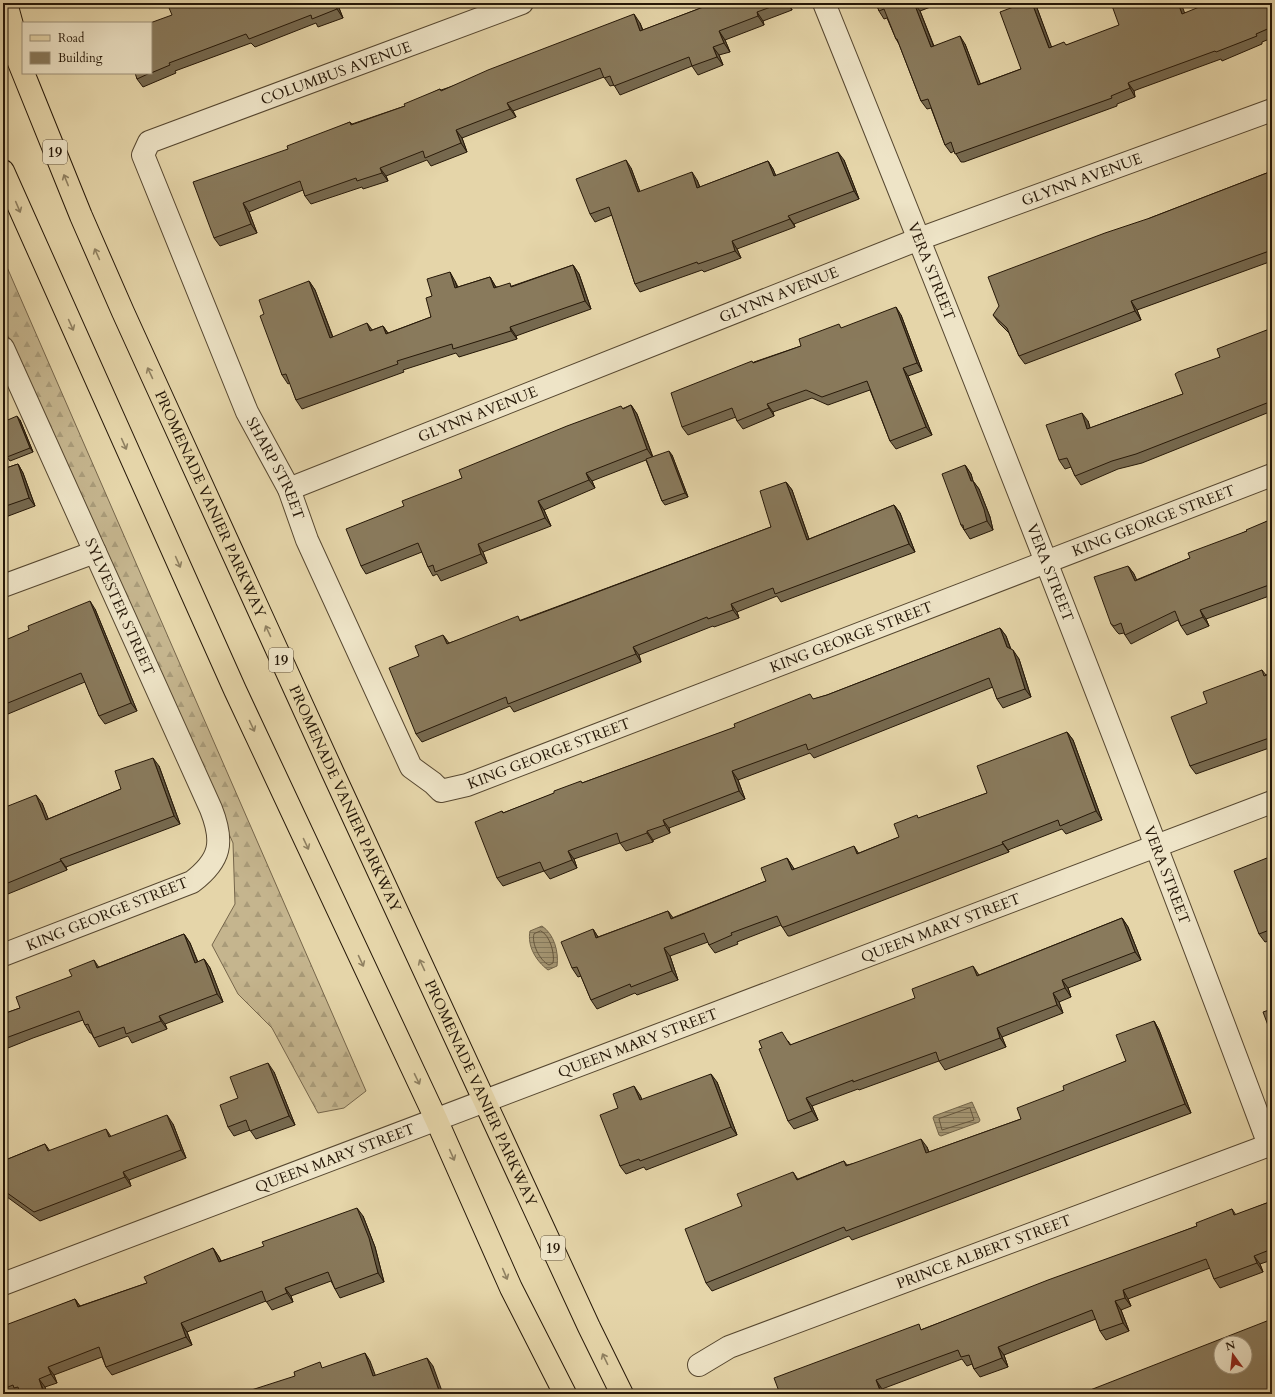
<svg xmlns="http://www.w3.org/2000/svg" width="1275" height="1397" viewBox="0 0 1275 1397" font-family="Cardo,serif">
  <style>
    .forest { fill: url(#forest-firs); stroke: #76664b }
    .water { fill: url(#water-rules); stroke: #726348 }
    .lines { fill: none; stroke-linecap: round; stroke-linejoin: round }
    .shore { stroke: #65563d; stroke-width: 1 }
    .minor-casing { stroke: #564730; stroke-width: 24 }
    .major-casing { stroke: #261808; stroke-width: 24 }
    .minor { stroke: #eee4c7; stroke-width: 22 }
    .major { stroke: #e5d5a9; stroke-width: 22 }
    .wall { fill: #76694f; stroke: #261808 }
    .shaded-wall { fill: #605540; stroke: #261808 }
    .building { fill: #897a5c; stroke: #261808; fill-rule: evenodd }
    .oneway { stroke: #8f8061 }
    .labels { text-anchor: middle; stroke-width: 3; stroke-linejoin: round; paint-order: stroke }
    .shield { fill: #eee4c7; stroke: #625541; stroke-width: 1 }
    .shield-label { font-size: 14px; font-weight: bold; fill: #261808 }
    .street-label { font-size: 15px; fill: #261808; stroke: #eee4c7 }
  </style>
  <defs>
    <pattern id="forest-firs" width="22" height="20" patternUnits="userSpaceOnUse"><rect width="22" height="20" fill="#c5b58e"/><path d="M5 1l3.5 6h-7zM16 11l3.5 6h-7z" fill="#a99b79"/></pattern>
    <pattern id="water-rules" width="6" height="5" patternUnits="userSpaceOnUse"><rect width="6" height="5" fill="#a49572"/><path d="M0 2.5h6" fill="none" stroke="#85795c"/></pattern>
  </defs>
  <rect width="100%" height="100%" fill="#e5d5a9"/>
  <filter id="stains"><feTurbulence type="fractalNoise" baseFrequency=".005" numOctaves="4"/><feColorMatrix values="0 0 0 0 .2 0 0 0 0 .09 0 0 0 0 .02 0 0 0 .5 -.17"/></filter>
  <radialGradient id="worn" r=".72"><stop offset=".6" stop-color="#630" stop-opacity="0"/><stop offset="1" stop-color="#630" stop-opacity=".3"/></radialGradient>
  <path class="forest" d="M3,258L366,1091L344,1108L318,1113L272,1028L238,994L212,945L235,904L233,843L3,325Z"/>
  <path class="water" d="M542,926C554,934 559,952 557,966L548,970C536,961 527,946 530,931Z
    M972,1102L980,1120L979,1122L941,1136L939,1135L933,1118L934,1116Z"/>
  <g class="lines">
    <path class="shore" d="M541,931C550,935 555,954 553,963L549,965C540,961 531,943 534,934Z
      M970,1108L974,1120L942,1130L939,1119Z"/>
    <defs>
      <g id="minor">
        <path id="s1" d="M522,3L149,142L143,155L247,412L289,489L307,540L411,767L433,783L441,791L467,785L1272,475"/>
        <path id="s2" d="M824,3C977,382 1126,762 1269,1145"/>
        <path id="s3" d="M3,348L211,809C224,842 221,860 192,882L3,955"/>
        <path id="s4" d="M289,489L919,239L1272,110"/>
        <path d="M3,586L95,552"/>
        <path id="s5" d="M3,1284L1272,802"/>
        <path id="s6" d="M699,1365L729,1347L1272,1144"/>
      </g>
      <g id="major">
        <path d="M6,3L15,36"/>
        <path id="s7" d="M3,23L81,216L123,312L333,773L589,1327L622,1394"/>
        <path d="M3,171L235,690L436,1119L511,1288L565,1394"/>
      </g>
    </defs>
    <use href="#minor" class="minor-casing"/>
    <use href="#major" class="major-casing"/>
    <use href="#minor" class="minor"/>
    <use href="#major" class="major"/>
  </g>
  <path class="wall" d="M337,3L343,18L318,27L316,23L255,47L251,43L175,71L176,73L143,87L137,79L151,23Z
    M714,3H789L792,10L763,21L764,25L725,40L730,52L719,55L723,65L698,75L692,66L620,95L614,85L610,86L604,77L513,111L516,117L462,138L467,152L431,166L427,160L386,176L388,181L363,189L362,187L311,204L305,196L303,190L249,212L257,233L220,246L214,238L288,149L350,122L352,124L405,106L440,89L441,90L640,23L643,30Z
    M876,3H941L920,11L934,46L965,44L980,84L1021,69L1037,8L1051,47L1067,45L1184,13L1272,3V38L1262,42V44L1222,61L1221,59L1136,90L1134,91L1135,97L1117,104V106L964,162H961L954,151L951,153L945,145L931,108L927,109L921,101L899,44L896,39L887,18L884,19L879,11Z
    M844,160L859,199L794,224L795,227L737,249L741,258L704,272L702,270L640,292L635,284L612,215L595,222L590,214L631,168L640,192L697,180L700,187L768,161L773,169L776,176Z
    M1272,171V261L1137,310L1141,320L1025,364L1019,356L1009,333L999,323L993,315L1150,218Z
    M573,265L579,274L591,309L516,336L517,339L459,357L456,353L403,370L404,372L302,409L296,400L290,383L288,384L282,375L264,314L309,281L315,290L333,337L372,330L383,326L388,333L431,317L432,296L455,281L458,287L490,277L496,287L512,286Z
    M901,315L922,371L908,376L932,435L896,449L890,441L870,390L828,405L812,398L773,412L774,416L743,429L737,421L736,417L688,435L682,427L754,362L801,346L842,328Z
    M1272,328V411L1142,463L1118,469L1081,485L1075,476L1071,467L1065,469L1059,460L1088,421L1090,428L1183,394L1220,357Z
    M631,405L637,414L653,457L672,455L688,497L665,505L662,501L646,460L592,481L595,488L544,510L551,526L483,552L487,563L441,581L437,574L433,576L428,567L422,552L366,574L361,566L404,506L462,478Z
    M20,420L33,452L10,461L7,457Z
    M18,464L23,473L35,506L3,518V469Z
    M965,465L971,474L973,481L979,489L990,517L993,530L970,539L961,525Z
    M786,482L792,490L809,539L894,505L900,513L915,552L781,602L777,596L737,612L739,618L714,627L713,626L639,655L641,662L514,712L510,706L422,742L416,734L419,656L449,643L521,620L771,527Z
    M1272,519V595L1206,619L1209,626L1187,635L1181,626L1178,620L1131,644L1125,635L1124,633L1119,634L1117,632L1111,624L1128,566L1134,574L1136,580L1190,558Z
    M95,609L137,711L105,724L99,716L85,682L8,714L6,711L3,712V641Z
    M1000,628L1006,636L1011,649L1019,659L1031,697L1003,708L997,699L993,687L814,758L810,753L738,780L745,799L669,828L670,833L653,840V842L626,851L620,843L574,859L577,868L550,879L544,871L503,886L497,878L502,811L503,813L582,783L814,699L827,695Z
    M1262,670L1266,675L1272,673V747L1196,774L1190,766L1207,703Z
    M1067,732L1073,740L1102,820L1066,834L1062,829L1008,850L1009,852L790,936H788L781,925L737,942L738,944L715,953L709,945L708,942L670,956L678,980L637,995L635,993L597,1009L591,1000L581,976L578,977L572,968L593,929L598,937L668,911L672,918L766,881L787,858L794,869L859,853L899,837L919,818L987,793Z
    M159,766L180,824L66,867L67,870L3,896V808L42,803L48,819L121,789Z
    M1272,856V940L1265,942L1259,934Z
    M1122,918L1128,927L1141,960L1068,988L1071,997L1059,1002L1063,1013L1002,1037L1006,1047L945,1070L939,1061L859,1090L858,1089L812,1106L818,1120L794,1129L788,1121L762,1048L788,1041L791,1045L979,975Z
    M184,934L190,943L198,962L204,959L210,968L223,1002L165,1024L167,1029L132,1043L128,1036L99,1047L94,1038L91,1033H90L85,1025L83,1020L33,1038L3,1050V1014L20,1008L99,967Z
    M1154,1021L1159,1030L1191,1113L852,1240L849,1236L712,1291L706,1283L742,1206L798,1179L844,1161L847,1165L927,1147L929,1152L1021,1119L1064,1090L1126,1061Z
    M274,1072L295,1125L256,1139L250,1130L234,1136L228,1127L238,1098Z
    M717,1082L737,1135L646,1170L644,1167L626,1174L620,1166L618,1108L640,1095L642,1100Z
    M173,1124L186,1158L129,1180L131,1186L40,1221L3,1194V1161L45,1144L50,1151L111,1137Z
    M1272,1201V1260L1260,1264L1263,1272L1220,1288L1214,1279L1210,1268L1128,1299L1131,1306L1121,1310L1129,1331L1106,1340L1100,1331L1096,1319L1004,1355L1008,1367L980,1377L974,1369L972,1364L967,1366L962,1359L882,1389L884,1394H780L923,1329L1197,1226L1232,1209L1236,1215Z
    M363,1216L375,1247L384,1282L340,1298L335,1289L331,1281L291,1296L293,1302L272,1310L266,1301L187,1332L192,1345L112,1375L106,1367L102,1357L54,1375L57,1383L45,1387L47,1394H3V1330L75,1299L80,1306L147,1283L213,1248L219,1257L221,1261Z"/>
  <path class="shaded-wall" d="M334,3H337L343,18L337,9Z
    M787,3H789L792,10Z
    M914,3L920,11L937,55L931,47Z
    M1032,3H1033L1037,8L1055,56L1049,48Z
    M1178,3H1181L1188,22L1182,14Z
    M757,12L763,21L764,25L758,16Z
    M634,14L640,23L646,40L640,31Z
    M719,31L725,40L730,52L724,43Z
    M960,36L965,44L984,93L978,85Z
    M713,47L719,55L723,65L717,57Z
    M1128,83L1134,91L1135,97L1130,88Z
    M507,103L513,111L516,117L510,109Z
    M456,130L462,138L467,152L461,143Z
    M838,152L844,160L859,199L854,191Z
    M626,160L631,168L643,200L638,192Z
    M768,161L773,169L779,184L774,176Z
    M380,168L386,176L388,181L382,173Z
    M692,172L697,180L703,196L697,188Z
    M243,203L249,212L257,233L251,224Z
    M788,216L794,224L795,227L790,219Z
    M732,241L737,249L741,258L735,251Z
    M573,265L579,274L591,309L585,301Z
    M450,272L455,281L460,297L455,288Z
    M490,277L495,286L500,297L494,288Z
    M309,281L315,290L336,346L330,338Z
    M1131,301L1137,310L1141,320L1135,311Z
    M896,307L901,315L922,371L917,363Z
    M367,323L373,331H370Z
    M383,326L389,335L386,334Z
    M510,327L516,336L517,339L511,331Z
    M903,368L908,376L932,435L926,427Z
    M767,404L773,412L774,416L769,408Z
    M631,405L637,414L653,458L647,449Z
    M1082,413L1088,421L1093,437L1087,429Z
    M17,416L20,420L33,452L30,448Z
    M669,451L672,455L688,497L685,493Z
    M18,464L23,473L35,506L29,498Z
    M965,465L971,474L973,481L979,489L990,517L993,530L987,521Z
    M586,473L592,481L595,488L589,480Z
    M786,482L792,490L812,548L807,540Z
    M538,501L544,510L551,526L545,518Z
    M894,505L900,513L915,552L909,544Z
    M478,544L483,552L487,563L481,554Z
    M1128,566L1134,574L1141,589L1135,581Z
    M90,601L95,609L137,711L131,703Z
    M731,604L737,612L739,618L733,610Z
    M1200,610L1206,619L1209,626L1203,617Z
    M1000,628L1006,636L1013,656L1007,647Z
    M443,635L449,643L453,652L447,644Z
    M633,647L639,655L641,662L636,654Z
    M1013,650L1019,659L1031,697L1025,689Z
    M1067,732L1073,740L1102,820L1096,811Z
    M153,758L159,766L180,824L174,816Z
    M732,771L738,780L745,799L739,791Z
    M36,795L42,803L52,828L46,820Z
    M663,820L669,828L670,833L665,825Z
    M647,831L653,840V842L647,833Z
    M1002,842L1008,850L1009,852L1003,844Z
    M854,846L859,854H857Z
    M568,851L574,859L577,868L572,860Z
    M787,858L793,867L798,878L792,870Z
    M60,859L66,867L67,870L61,861Z
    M668,911L674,919H671Z
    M1122,918L1128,927L1141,960L1135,952Z
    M593,929L598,937L596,938Z
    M184,934L190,943L201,971L195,963Z
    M664,948L670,956L678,980L672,971Z
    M204,959L210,968L223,1002L217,994Z
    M94,960L100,969L97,968Z
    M973,966L979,975L982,985L977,976Z
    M1062,980L1068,988L1071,997L1065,988Z
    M1053,993L1059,1002L1063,1013L1057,1005Z
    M159,1016L165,1024L167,1029L161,1021Z
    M1154,1021L1159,1030L1191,1113L1185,1104Z
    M997,1028L1002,1037L1006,1047L1000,1038Z
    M268,1063L274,1072L295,1125L289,1116Z
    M711,1074L717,1082L737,1135L731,1127Z
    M634,1086L640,1095L646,1109L640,1100Z
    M806,1098L812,1106L818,1120L812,1111Z
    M167,1115L173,1124L186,1158L181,1150Z
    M106,1129L112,1138L109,1137Z
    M921,1139L927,1147L932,1162L926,1153Z
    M123,1172L129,1180L131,1186L125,1177Z
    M793,1172L799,1181L797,1180Z
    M357,1208L363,1216L375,1247L384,1282L378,1273Z
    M213,1248L219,1257L225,1270L219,1262Z
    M1254,1256L1260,1264L1263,1272L1257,1263Z
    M285,1288L291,1296L293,1302L287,1293Z
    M1123,1290L1128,1299L1131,1306L1125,1298Z
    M75,1299L81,1308L78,1307Z
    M1115,1301L1121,1310L1129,1331L1123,1323Z
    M181,1323L187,1332L192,1345L186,1337Z
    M998,1347L1004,1355L1008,1367L1002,1358Z
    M365,1353L370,1361L379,1385L373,1376Z
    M427,1358L433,1366L443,1394H441L440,1393Z
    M48,1367L54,1375L57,1383L51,1374Z
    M39,1379L45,1387L47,1394H45Z
    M876,1380L882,1389L884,1394H882Z"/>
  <path class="building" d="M167,3H334L337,9L312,19L311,15L249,39L246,34L169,63L170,65L151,73V23H150L172,15Z
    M714,3H782L757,12L758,16L719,31L724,43L713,47L717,57L692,66L689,57L614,86L610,76L604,78L600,68L507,103L510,109L456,130L461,143L425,158L423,151L380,168L382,173L357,181L356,178L305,196L300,181L243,203L251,224L214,238L193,182L288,149L287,146L350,122L351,125L405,106L404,104L440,89L441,91L488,70L634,14L640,31Z
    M876,3H914L931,47L960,36L978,85L1021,69L1000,12L1024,3H1032L1049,48L1064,42L1066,45L1119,25L1111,3H1178L1182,14L1209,3H1272V27L1256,34L1257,36L1216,52L1215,51L1130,82L1128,83L1130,88L1111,96L1112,98L958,153L955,154L951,142L945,145L928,99L921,101L897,39H896L884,9L879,11Z
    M135,73H150L137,79Z
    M838,152L854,191L788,216L790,219L732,241L735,251L698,264L697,262L635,284L609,207L590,214L576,179L626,160L638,192L692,172L697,188L768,161L774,176Z
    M1272,171V250L1131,301L1135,311L1019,356L1007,328L993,315L999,306L988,277L1105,233L1150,218Z
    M573,265L585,301L510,327L511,331L453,349L452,344L397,361L398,364L296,400L286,374L282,375L260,316L264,314L259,300L309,281L330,338L367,323L370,331L383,326L386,334L431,317L426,298L432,296L427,279L450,272L455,288L490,277L494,288L510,283L511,287Z
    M896,307L917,363L903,368L926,427L890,441L867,381L822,397L806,390L767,404L769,408L737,421L732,408L682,427L671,393L752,361L753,363L801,346L799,339L839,324L841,328Z
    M1272,328V401L1136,454L1112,461L1075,476L1067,458L1059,460L1046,425L1082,413L1087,429L1183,394L1175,374L1178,372L1220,357L1217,349Z
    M631,405L647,449L586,473L589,480L538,501L545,518L478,544L481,554L435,572L433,565L428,567L418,543L361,566L346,529L404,506L402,501L462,478L459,470L567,426L621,406L623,409Z
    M17,416L30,448L7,457L3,447V422Z
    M669,451L685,493L662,501L646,459Z
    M18,464L29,498L3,507V469Z
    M965,465L971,481H973L984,509L987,521L964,530L963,525H961L942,474Z
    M786,482L807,540L894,505L909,544L775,594L773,588L731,604L733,610L708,619L707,617L633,647L636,654L508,704L506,697L416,734L389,668L419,656L415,646L443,635L447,644L518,616L520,621L771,527L760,491Z
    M1272,519V592L1269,585L1200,610L1203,617L1181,626L1175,611L1125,635L1121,623L1114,626L1111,624L1094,577L1128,566L1135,581L1190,558L1188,553L1247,531L1246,530Z
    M90,601L131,703L99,716L81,673L3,705V641L29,630L28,626Z
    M1000,628L1007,647L1013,650L1025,689L997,699L989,678L808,750L806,744L732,771L739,791L663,820L665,825L647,831V833L620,843L617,833L568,851L572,860L544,871L540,862L497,878L475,822L502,811L503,813L554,793V791L581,781L582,783L735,727L734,724L810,694L813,699L827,695Z
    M1262,670L1264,676L1272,673V737L1190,766L1171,717L1207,703L1203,692Z
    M1067,732L1096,811L1060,826L1058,820L1002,842L1003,844L784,927H782L777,916L731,933L732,935L709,945L704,933L664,948L672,971L631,987L630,984L591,1000L577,967L572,968L561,942L593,929L596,938L668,911L671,919L766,881L761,868L787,858L792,870L854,846L857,854L899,837L894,824L917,815L918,818L987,793L977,766Z
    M153,758L174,816L60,859L61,861L3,885V808L36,795L46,820L121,789L115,771Z
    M1272,856V929L1259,934L1234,871Z
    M1122,918L1135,952L1062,980L1065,988L1053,993L1057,1005L997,1028L1000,1038L939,1061L936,1052L853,1082V1080L806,1098L812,1111L788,1121L759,1049L762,1048L759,1041L782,1032L790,1045L915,998L912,989L973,966L977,976Z
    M184,934L195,963L204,959L217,994L159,1016L161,1021L126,1034L124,1027L94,1038L88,1024L85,1025L79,1011L3,1039V1014L20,1008L16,997L72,976L69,970L94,960L97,968Z
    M1272,1009V1036L1263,1012Z
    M1154,1021L1185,1104L846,1231L844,1227L706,1283L685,1229L742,1206L737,1194L793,1172L797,1180L844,1161L846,1166L921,1139L926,1153L1021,1119L1017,1108L1064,1090L1063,1086L1126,1061L1116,1035Z
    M268,1063L289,1116L250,1131L246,1120L228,1127L220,1105L238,1098L230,1077Z
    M711,1074L731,1127L640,1161L639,1159L620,1166L600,1115L618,1108L613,1094L634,1086L640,1100Z
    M167,1115L181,1150L123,1172L125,1177L34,1212L3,1190V1161L45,1144L48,1151L106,1129L109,1137Z
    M1272,1201V1249L1254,1256L1257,1263L1214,1279L1206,1259L1123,1290L1125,1298L1115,1301L1123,1323L1100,1331L1092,1310L998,1347L1002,1358L974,1369L969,1355L961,1357L958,1350L876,1380L881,1393L880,1394H780L774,1378L919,1324L921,1330L1048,1280L1197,1226L1196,1223L1232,1209L1234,1215Z
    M357,1208L369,1238L378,1273L335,1289L328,1272L285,1288L287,1293L266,1302L262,1291L181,1323L186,1337L106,1367L99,1347L48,1367L51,1374L39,1379L44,1394H20L18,1387L14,1388L13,1385L3,1389V1330H4L3,1326L75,1299L78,1307L147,1283L144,1277L213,1248L219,1262L264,1246L262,1242Z
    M1272,1319V1394H1080ZM1221,1343H1245V1367H1221Z
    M365,1353L373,1376L427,1358L440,1393L437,1394H239L295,1376L294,1372L320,1362L322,1368Z"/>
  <defs><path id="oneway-shaft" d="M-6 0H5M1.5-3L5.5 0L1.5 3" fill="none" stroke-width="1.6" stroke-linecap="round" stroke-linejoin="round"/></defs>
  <g class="oneway">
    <use href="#oneway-shaft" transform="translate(66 180) rotate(-112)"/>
    <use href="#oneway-shaft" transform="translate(18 207) rotate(67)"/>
    <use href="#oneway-shaft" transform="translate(97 254) rotate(-114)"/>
    <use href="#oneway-shaft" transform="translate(71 325) rotate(66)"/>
    <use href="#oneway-shaft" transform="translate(150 373) rotate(-115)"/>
    <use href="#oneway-shaft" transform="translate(124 444) rotate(66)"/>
    <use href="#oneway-shaft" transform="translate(178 562) rotate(66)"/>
    <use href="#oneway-shaft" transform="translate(268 631) rotate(-115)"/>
    <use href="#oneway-shaft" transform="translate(252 726) rotate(65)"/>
    <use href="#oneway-shaft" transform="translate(306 844) rotate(65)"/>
    <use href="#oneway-shaft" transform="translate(361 961) rotate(65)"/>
    <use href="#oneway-shaft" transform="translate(422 965) rotate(-115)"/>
    <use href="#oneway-shaft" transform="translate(417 1079) rotate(64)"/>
    <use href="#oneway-shaft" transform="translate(452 1155) rotate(66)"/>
    <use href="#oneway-shaft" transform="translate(505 1274) rotate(67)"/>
    <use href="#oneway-shaft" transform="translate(605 1359) rotate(-116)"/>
  </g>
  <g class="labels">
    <g class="shield">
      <rect x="43" y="140" width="24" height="24" rx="3"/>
      <rect x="269" y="648" width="24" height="24" rx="3"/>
      <rect x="541" y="1236" width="24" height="24" rx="3"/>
    </g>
    <g class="shield-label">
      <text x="55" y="157">19</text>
      <text x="281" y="665">19</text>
      <text x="553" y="1253">19</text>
    </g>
    <g class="street-label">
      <text transform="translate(336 73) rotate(-20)" y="5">COLUMBUS AVENUE</text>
      <text dy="5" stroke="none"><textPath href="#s4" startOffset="851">GLYNN AVENUE</textPath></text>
      <text dy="5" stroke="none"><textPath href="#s2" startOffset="289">VERA STREET</textPath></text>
      <text dy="5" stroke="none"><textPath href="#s4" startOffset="527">GLYNN AVENUE</textPath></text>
      <text dy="5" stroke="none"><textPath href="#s4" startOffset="203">GLYNN AVENUE</textPath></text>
      <text dy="5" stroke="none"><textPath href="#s1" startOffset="753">SHARP STREET</textPath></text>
      <text dy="5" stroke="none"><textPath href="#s7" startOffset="524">PROMENADE VANIER PARKWAY</textPath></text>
      <text dy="5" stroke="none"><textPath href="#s1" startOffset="1882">KING GEORGE STREET</textPath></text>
      <text dy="5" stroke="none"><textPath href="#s2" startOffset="613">VERA STREET</textPath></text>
      <text dy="5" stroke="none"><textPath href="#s3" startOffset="284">SYLVESTER STREET</textPath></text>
      <text dy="5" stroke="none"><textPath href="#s1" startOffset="1558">KING GEORGE STREET</textPath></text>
      <text dy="5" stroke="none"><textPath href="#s1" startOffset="1234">KING GEORGE STREET</textPath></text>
      <text dy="5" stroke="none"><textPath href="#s7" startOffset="848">PROMENADE VANIER PARKWAY</textPath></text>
      <text dy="5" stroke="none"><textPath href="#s2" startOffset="937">VERA STREET</textPath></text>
      <text transform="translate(107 914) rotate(-22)" y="5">KING GEORGE STREET</text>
      <text dy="5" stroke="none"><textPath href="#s5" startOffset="1003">QUEEN MARY STREET</textPath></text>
      <text dy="5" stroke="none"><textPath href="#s5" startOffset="679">QUEEN MARY STREET</textPath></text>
      <text dy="5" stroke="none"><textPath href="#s7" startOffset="1172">PROMENADE VANIER PARKWAY</textPath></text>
      <text dy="5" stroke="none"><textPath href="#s5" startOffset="355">QUEEN MARY STREET</textPath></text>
      <text dy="5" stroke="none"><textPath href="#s6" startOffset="307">PRINCE ALBERT STREET</textPath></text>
    </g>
  </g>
  <rect width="1275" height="1397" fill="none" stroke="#e5d5a9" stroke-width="16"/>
  <rect x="4" y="4" width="1267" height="1389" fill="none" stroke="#261808" stroke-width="2"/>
  <rect x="8" y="8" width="1259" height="1381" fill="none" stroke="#261808"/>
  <rect x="22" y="22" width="130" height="52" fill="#eee4c7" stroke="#9e927b"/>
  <rect x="30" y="35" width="20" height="6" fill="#e5d5a9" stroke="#9e927b"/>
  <text x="58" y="42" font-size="12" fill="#261808">Road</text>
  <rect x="30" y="52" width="20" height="12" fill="#897a5c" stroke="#9e927b"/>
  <text x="58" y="62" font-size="12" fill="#261808">Building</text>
  <g transform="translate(1233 1355) rotate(345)"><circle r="19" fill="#eee4c7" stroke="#9e927b"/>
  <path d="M0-3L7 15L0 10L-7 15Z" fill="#8f2418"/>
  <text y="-6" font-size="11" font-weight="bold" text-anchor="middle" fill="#261808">N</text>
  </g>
  <rect width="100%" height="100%" filter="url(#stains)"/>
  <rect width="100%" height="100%" fill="url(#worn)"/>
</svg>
